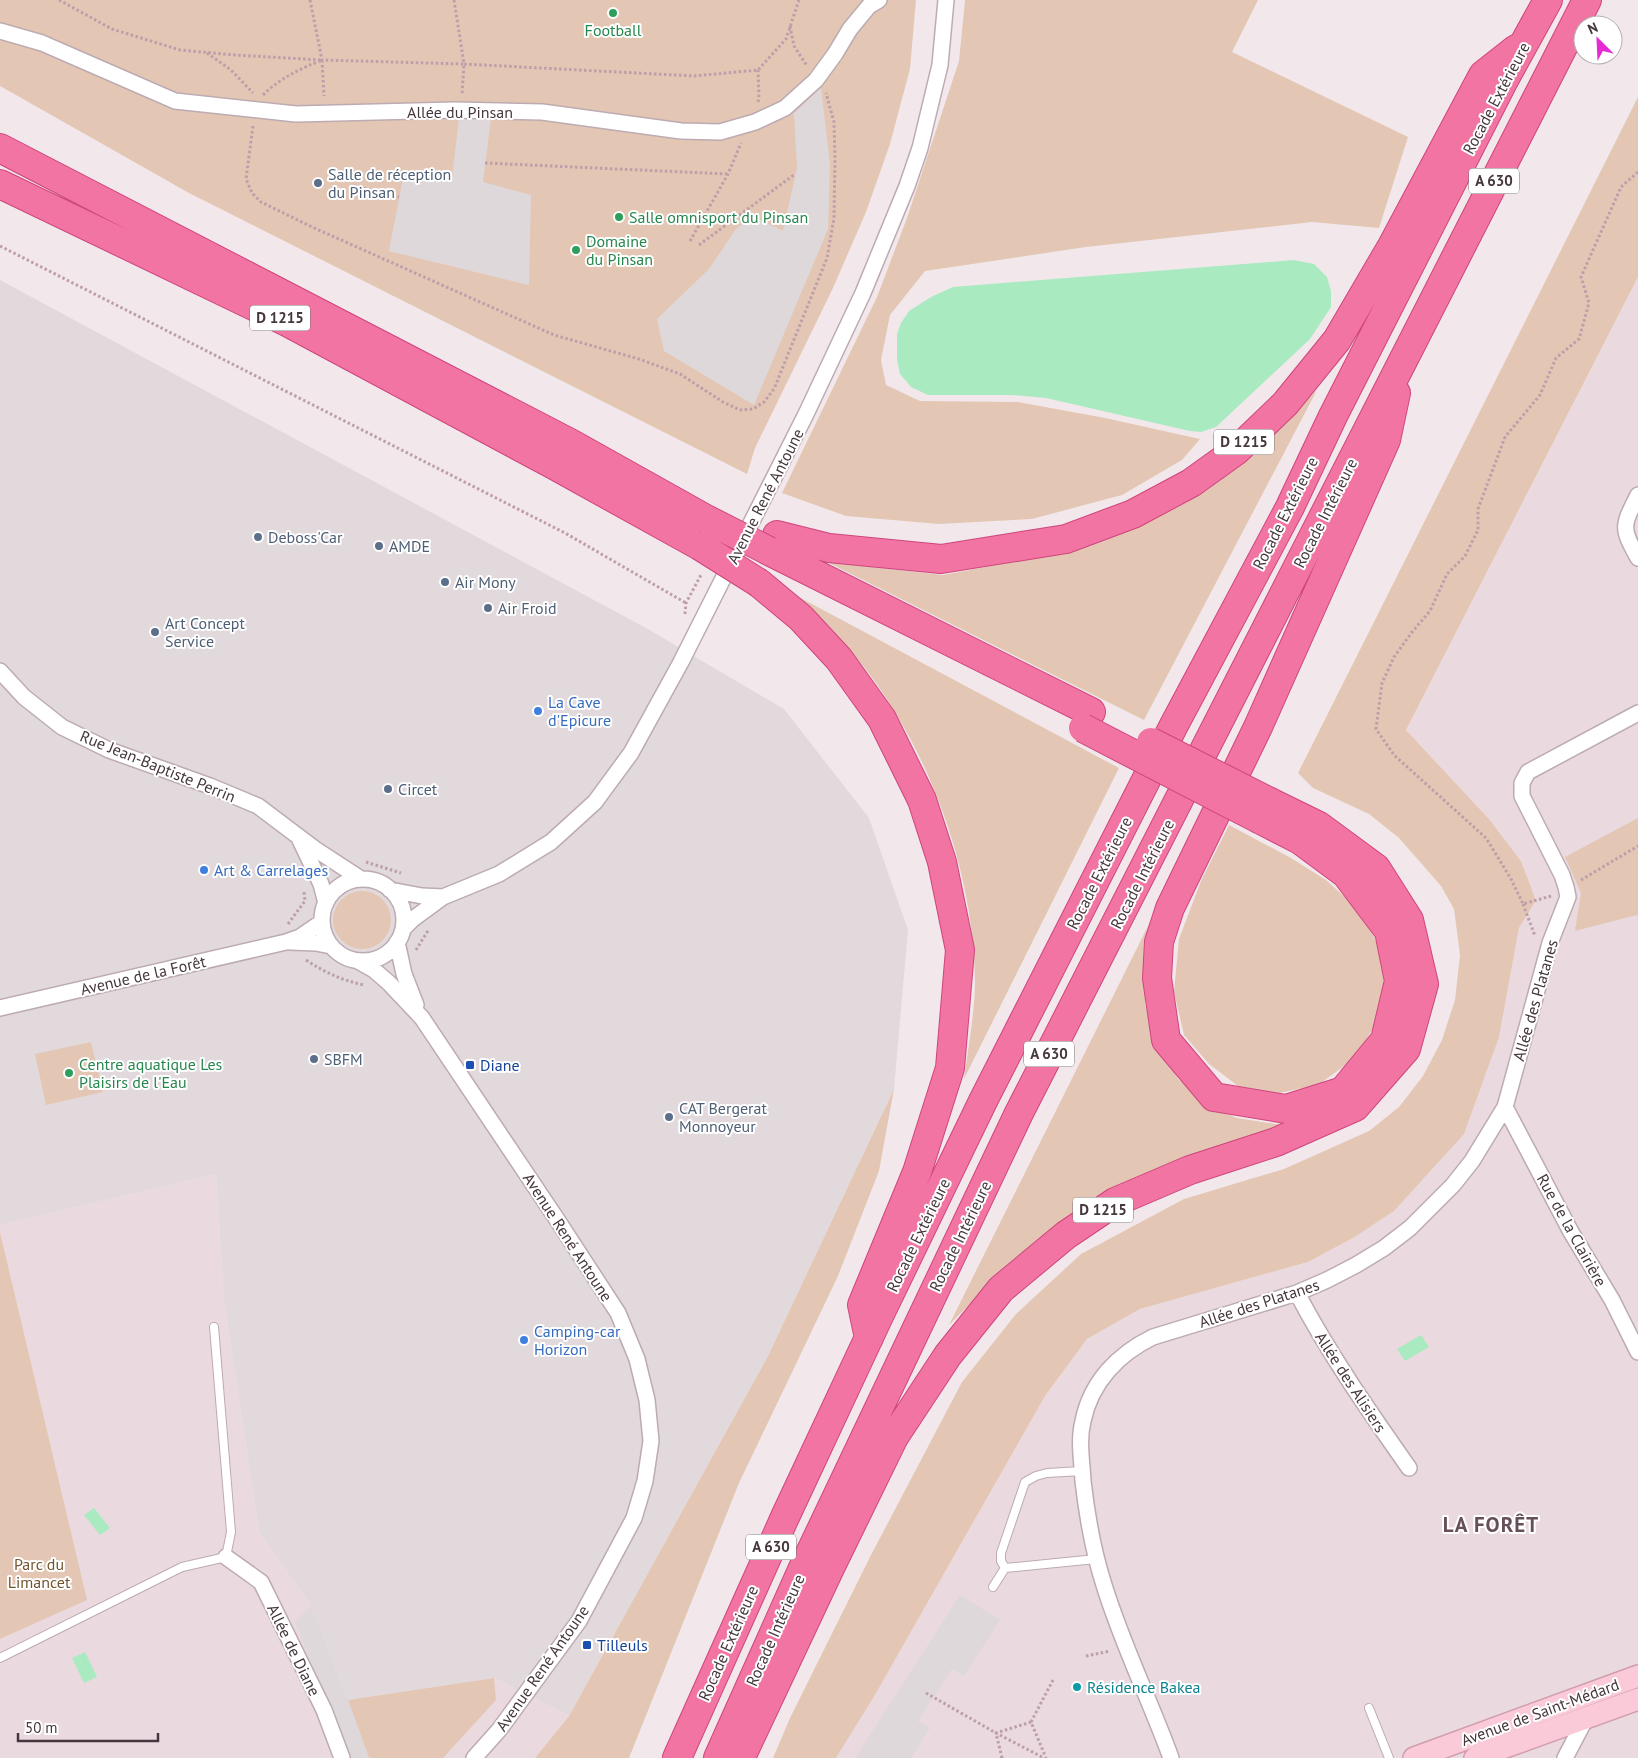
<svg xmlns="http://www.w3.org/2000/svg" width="1638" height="1758" viewBox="0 0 1638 1758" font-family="'PT Sans',sans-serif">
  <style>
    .residential { fill: #eadae0 }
    .industrial { fill: #e2d9dd }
    .green { fill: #e3c7b4 }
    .parking { fill: #ded8da }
    .water { fill: #a9eac1 }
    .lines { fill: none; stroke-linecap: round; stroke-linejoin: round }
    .lane-casing { stroke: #bdabb2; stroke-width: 10 }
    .street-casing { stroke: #bdabb2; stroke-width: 18 }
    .secondary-casing { stroke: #d19dad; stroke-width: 24 }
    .highway-casing { stroke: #cf457e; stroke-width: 30 }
    .path { stroke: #bd9eaa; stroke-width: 3; stroke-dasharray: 2.5 2.5; stroke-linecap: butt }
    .lane { stroke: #fff; stroke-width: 8 }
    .street { stroke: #fff; stroke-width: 15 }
    .secondary { stroke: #facad8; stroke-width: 21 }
    .highway { stroke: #f174a3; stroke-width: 28 }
    .highway-bridge-casing { stroke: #cf457e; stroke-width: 30; stroke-linecap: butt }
    .highway-bridge { stroke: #f174a3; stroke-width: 28 }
    .leisure-dot { fill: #2e9e5b; stroke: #fff; stroke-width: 2 }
    .service-dot { fill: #5c6f8a; stroke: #fff; stroke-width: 2 }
    .shop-dot { fill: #3f7fe0; stroke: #fff; stroke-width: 2 }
    .transit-dot { fill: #1a4fb4; stroke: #fff; stroke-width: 2 }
    .culture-dot { fill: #0f9aa8; stroke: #fff; stroke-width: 2 }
    .labels { text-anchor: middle; stroke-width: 4; stroke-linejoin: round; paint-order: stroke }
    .shield { fill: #fff; stroke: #7d7377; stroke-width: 1 }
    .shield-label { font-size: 15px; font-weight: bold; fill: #45373d }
    .leisure-label { font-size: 16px; fill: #27864d; stroke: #fff; text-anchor: start }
    .street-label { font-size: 16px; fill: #45373d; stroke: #fff }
    .service-label { font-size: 16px; fill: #4e5e75; stroke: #fff; text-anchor: start }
    .shop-label { font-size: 16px; fill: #366cbe; stroke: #fff; text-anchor: start }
    .transit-label { font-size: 16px; fill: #164399; stroke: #fff; text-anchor: start }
    .park-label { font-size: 16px; fill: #72562f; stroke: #fff }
    .culture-label { font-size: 16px; fill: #0d838f; stroke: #fff; text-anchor: start }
    .district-label { font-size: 21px; font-weight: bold; letter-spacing: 1px; fill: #674f5a; stroke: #fff }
  </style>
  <rect width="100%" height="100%" fill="#f2e8eb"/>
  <path class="residential" d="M1638,277V1758H836L875,1695L1045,1396L1087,1339L1140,1309L1308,1262L1353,1238L1499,1037L1519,928L1536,899L1521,861L1489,819L1406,730Z
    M216,1174L224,1300L259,1532L311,1606L348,1700L494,1678L569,1716L535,1758H0V1639L86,1599L35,1384L0,1232V1225Z"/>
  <path class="industrial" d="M0,280L646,628L784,709L869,818L908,930L894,1089L768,1356L569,1716L494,1678L348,1700L311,1606L259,1532L224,1300L216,1174L0,1225Z"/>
  <path class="green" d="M0,0H916L910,69L890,144L866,212L833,288L755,448L747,474L189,193L0,86Z
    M965,0H1258L1232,52L1408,137L1379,228L1312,222L1086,247L925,271L890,315L881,360L886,385L920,401L1018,402L1105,418L1200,439L1182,460L1122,495L1032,519L939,524L846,516L782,493L877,297L907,218L959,61Z
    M1638,97V277L1406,730L1489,819L1521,861L1536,900L1519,928L1499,1037L1464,1134L1394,1211L1353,1238L1308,1262L1140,1309L1087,1339L1045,1396L875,1695L836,1758H773L790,1718L871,1555L962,1382L1016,1314L1081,1254L1184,1199L1284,1169L1369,1131L1399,1107L1423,1076L1442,1040L1455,1000L1460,955L1454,909L1441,886L1399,838L1369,814L1313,788L1298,773Z
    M1317,390L1144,720L827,562L943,575L1060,553L1224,472L1267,440Z
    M797,596L1119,768L964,1079C968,1048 975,1012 975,981C974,869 927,742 855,656C837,634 816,616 797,596Z
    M1638,818V920L1637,915L1575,931L1581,893L1565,857Z
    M1229,825L1291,858L1326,880L1359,910L1377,943L1384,983L1377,1022L1354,1059L1318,1085L1279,1093L1238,1086L1209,1064L1184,1035L1174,992L1179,939L1201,881Z
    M333 920a29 29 0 1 1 58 0a29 29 0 1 1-58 0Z
    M1164,894L1146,956L1145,1004L1155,1043L1179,1080L1208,1106L1237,1118L1276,1124L1300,1121L1003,1271L949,1325Z
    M91,1042L103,1092L46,1105L35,1054Z
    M894,1089L879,1171L838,1276L739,1483L629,1758H535L569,1716L768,1356Z
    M0,1232L87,1600L0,1639Z
    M494,1678L496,1700L443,1758H369L348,1700Z"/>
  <path class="parking" d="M821,88L830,164L828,229L754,405L664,351L657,319L709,269L736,229L752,216L783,231L797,168L794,113Z
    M491,118L483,182L531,195L529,285L389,251L404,173L452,177L459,119Z
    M960,1595L1000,1620L964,1676L952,1669L918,1721L930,1728L911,1758H855Z
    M311,1606L348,1700L369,1758H348L295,1622Z"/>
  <path class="water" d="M1294,260L1314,264L1327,277L1331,291V307L1310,339L1216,427L1201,432L1190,431L1046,398L1012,395H928L911,387L900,374L897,359V334L901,323L909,311L931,297L953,287Z
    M1421,1335L1429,1347L1405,1361L1397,1349Z
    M94,1508L110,1528L100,1535L84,1515Z
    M85,1652L97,1677L84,1683L72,1658Z"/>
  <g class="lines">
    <defs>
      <path id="lane" d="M1005,1568L1001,1561V1553L1025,1482L1036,1476L1047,1473L1082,1471
        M1005,1568L1096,1559
        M993,1587L1005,1568
        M0,1658L182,1567L226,1557L231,1532L214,1327
        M1369,1708L1389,1758"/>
      <path id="street" d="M0,31L42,43L175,101L296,114L455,110L542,112L681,131L720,132L755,122L785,108L816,80L835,54L850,29L869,6L879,0
        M1638,495C1622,527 1621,527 1638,558
        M0,671L24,697L62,727L109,750L210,786L258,806L315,849L361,879
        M300,840L321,884L326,903
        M322 920a41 41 0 1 1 82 0a41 41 0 1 1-82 0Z
        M390,890L422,896L443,897
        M403,929L413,919L443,897L499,874L551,842L595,802L631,753L681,662L806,414L863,293L907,186L920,148L940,65L946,0
        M290,942L316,943L331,946
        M397,942L404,974L416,1005
        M358,961L374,970L389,983L422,1018L558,1221L618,1313L637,1359L647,1400L651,1441L645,1481L634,1518L579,1621L499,1730L474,1758
        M0,1008L286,942L300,937L322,922
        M1505,1107L1571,1232L1612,1300L1638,1352
        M1297,1293C1329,1354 1369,1411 1409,1468
        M226,1557L261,1582L324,1710L342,1758
        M1171,1758C1150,1700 1122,1644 1104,1585C1093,1551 1087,1516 1083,1481C1082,1460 1078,1441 1083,1421C1091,1382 1118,1354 1153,1337L1297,1293L1327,1280L1356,1265L1384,1248L1410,1228L1453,1185L1472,1161L1505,1107L1550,943L1568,897L1566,887L1562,875L1522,796V783L1528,772L1638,713
        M1565,1758L1586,1718"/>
      <path id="secondary" d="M1414,1758L1638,1676
        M1475,1758L1638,1699"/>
      <path id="highway" d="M0,148L572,444L706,519
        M0,184L287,322L554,465L700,546
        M777,535L829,548L941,559L1066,539L1133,514L1191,483L1237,450L1285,404L1337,340L1392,246L1483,75L1516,49
        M769,551L1091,712
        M759,583L801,618L839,659L882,719L922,800L942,862L960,950L950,1068L917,1172L862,1305L869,1338
        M1261,820L1300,840L1346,874L1389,931L1399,981L1385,1040L1343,1091L1286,1109L1214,1097L1166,1040L1157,978L1159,942L1170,908L1258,727L1386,440L1396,393
        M677,1758L785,1517L879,1316L983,1101L1174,725L1290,507L1333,416L1504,80L1548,0
        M718,1758L803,1568L1019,1113L1587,0
        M738,1758L743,1753L829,1570L894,1437L948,1355L1001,1289L1066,1235L1115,1202L1190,1170L1276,1142L1355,1107L1406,1049L1424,984L1409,920L1376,868L1319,826L1270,802"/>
    </defs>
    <use href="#lane" class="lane-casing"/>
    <use href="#street" class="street-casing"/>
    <use href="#secondary" class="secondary-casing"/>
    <use href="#highway" class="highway-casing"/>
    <path class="path" d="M59,0L112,29L180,50L235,55L321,60
      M310,0L322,60L464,64L462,95
      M454,0L464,64L694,76L758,70L786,39L799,0
      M790,26L794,46L807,66
      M207,53L231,70L253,93
      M322,60L324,96
      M263,95C280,78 300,69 322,60
      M758,102L759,98L758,70
      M253,126L246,179L252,193L261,202L312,227L554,335L639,359L680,374L723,402L740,410L753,409L764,402L774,389L827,258L834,218L835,159L834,122L826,93
      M485,163L728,174
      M354,186L399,197
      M690,241L728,174L741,143
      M699,245L795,174
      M0,246L565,533L686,603
      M685,614L686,603L702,573
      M366,862L401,873
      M1581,880L1638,846
      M1551,896L1523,904L1511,879L1486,838L1394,755L1376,729L1382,683L1394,657L1412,632L1430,611L1447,574L1465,556L1478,530V509L1505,437L1540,395L1556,358L1579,339L1589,303L1581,277L1621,187L1638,172
      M1523,904L1535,936
      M288,924L305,901L304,892
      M416,950L429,929
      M306,960C326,973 341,980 364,985
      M1086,1656L1110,1651
      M926,1693L996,1733L1044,1758
      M1031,1722L1053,1680
      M1002,1758L996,1733L1031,1722L1046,1758"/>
    <use href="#lane" class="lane"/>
    <use href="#street" class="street"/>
    <use href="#secondary" class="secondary"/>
    <use href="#highway" class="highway"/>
    <defs>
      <path id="highway-bridge" d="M706,519L769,551
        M700,546L759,583
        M1083,728L1261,820
        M1151,742L1270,802"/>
    </defs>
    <use href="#highway-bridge" class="highway-bridge-casing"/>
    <use href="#highway-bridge" class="highway-bridge"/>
  </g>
  <g class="leisure-dot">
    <circle cx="613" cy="13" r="5"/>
    <circle cx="619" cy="217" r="5"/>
    <circle cx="576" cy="250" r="5"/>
    <circle cx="69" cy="1073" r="5"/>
  </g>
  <g class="service-dot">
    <circle cx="318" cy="183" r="5"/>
    <circle cx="258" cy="537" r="5"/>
    <circle cx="379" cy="546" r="5"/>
    <circle cx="445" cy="582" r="5"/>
    <circle cx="488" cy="608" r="5"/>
    <circle cx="155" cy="632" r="5"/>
    <circle cx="388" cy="789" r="5"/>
    <circle cx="314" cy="1059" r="5"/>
    <circle cx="669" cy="1117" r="5"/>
  </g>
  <g class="shop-dot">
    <circle cx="538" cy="711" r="5"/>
    <circle cx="204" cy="870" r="5"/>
    <circle cx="524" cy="1340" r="5"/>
  </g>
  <g class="transit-dot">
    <rect x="465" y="1060" width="10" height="10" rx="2.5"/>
    <rect x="582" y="1640" width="10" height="10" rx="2.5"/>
  </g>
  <circle class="culture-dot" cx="1077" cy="1687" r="5"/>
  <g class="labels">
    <g class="shield">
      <rect x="1469" y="168.5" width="50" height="25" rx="4"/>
      <rect x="250" y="305.5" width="60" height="25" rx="4"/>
      <rect x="1214" y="429.5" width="60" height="25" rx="4"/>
      <rect x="1024" y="1041.5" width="50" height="25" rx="4"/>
      <rect x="1073" y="1197.5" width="60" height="25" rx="4"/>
      <rect x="746" y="1534.5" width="50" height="25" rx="4"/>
    </g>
    <g class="shield-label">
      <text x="1494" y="186">A 630</text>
      <text x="280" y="323">D 1215</text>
      <text x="1244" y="447">D 1215</text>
      <text x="1049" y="1059">A 630</text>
      <text x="1103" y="1215">D 1215</text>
      <text x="771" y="1552">A 630</text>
    </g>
    <g class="leisure-label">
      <text x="613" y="36" text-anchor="middle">Football</text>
      <text x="629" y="223">Salle omnisport du Pinsan</text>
      <text x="586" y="247">Domaine<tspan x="586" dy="18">du Pinsan</tspan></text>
      <text x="79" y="1070">Centre aquatique Les<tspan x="79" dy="18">Plaisirs de l'Eau</tspan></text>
    </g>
    <g class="street-label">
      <text transform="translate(1496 98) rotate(-62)" y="6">Rocade Extérieure</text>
      <text x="460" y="118">Allée du Pinsan</text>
      <text transform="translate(765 496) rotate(-63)" y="6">Avenue René Antoune</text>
      <text transform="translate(1285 513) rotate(-63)" y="6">Rocade Extérieure</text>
      <text transform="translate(1325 513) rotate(-63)" y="6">Rocade Intérieure</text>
      <text transform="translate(158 766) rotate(22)" y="6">Rue Jean-Baptiste Perrin</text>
      <text transform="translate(1099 873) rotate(-63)" y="6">Rocade Extérieure</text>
      <text transform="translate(1142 874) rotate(-63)" y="6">Rocade Intérieure</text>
      <text transform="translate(143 975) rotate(-13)" y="6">Avenue de la Forêt</text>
      <text transform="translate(1535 1000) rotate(-74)" y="6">Allée des Platanes</text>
      <text transform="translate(1572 1230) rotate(61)" y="6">Rue de la Clairière</text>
      <text transform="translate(918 1235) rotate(-64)" y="6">Rocade Extérieure</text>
      <text transform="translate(960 1236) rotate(-64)" y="6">Rocade Intérieure</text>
      <text transform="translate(568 1237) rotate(57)" y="6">Avenue René Antoune</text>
      <text transform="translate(1259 1303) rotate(-18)" y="6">Allée des Platanes</text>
      <text transform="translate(1351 1382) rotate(57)" y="6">Allée des Alisiers</text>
      <text transform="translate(775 1630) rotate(-66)" y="6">Rocade Intérieure</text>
      <text transform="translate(728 1643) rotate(-66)" y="6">Rocade Extérieure</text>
      <text transform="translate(294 1650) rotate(64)" y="6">Allée de Diane</text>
      <text transform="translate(542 1668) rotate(-55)" y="6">Avenue René Antoune</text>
      <text transform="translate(1540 1712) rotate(-20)" y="6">Avenue de Saint-Médard</text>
    </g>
    <g class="service-label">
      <text x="328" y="180">Salle de réception<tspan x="328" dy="18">du Pinsan</tspan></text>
      <text x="268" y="543">Deboss'Car</text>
      <text x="389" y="552">AMDE</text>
      <text x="455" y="588">Air Mony</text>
      <text x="498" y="614">Air Froid</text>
      <text x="165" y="629">Art Concept<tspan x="165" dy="18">Service</tspan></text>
      <text x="398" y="795">Circet</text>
      <text x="324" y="1065">SBFM</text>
      <text x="679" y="1114">CAT Bergerat<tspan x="679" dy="18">Monnoyeur</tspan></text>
    </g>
    <g class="shop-label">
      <text x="548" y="708">La Cave<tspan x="548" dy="18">d'Epicure</tspan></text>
      <text x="214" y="876">Art &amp; Carrelages</text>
      <text x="534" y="1337">Camping-car<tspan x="534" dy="18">Horizon</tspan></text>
    </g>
    <g class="transit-label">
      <text x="480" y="1071">Diane</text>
      <text x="597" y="1651">Tilleuls</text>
    </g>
    <g class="park-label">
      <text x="39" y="1570">Parc du<tspan x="39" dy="18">Limancet</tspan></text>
    </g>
    <g class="culture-label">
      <text x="1087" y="1693">Résidence Bakea</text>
    </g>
    <g class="district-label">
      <text x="1491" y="1532">LA FORÊT</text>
    </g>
  </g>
  <g transform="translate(1598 40) rotate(336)"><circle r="24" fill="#ffffff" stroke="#b5afb1"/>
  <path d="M0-4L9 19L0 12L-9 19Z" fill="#e72ad3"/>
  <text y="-8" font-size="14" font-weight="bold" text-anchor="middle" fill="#45373d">N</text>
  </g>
  <path d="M18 1733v8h140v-8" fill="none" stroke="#45373d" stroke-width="2.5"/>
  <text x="25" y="1733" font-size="15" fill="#45373d" stroke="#ffffff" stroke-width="4" paint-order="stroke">50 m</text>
</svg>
